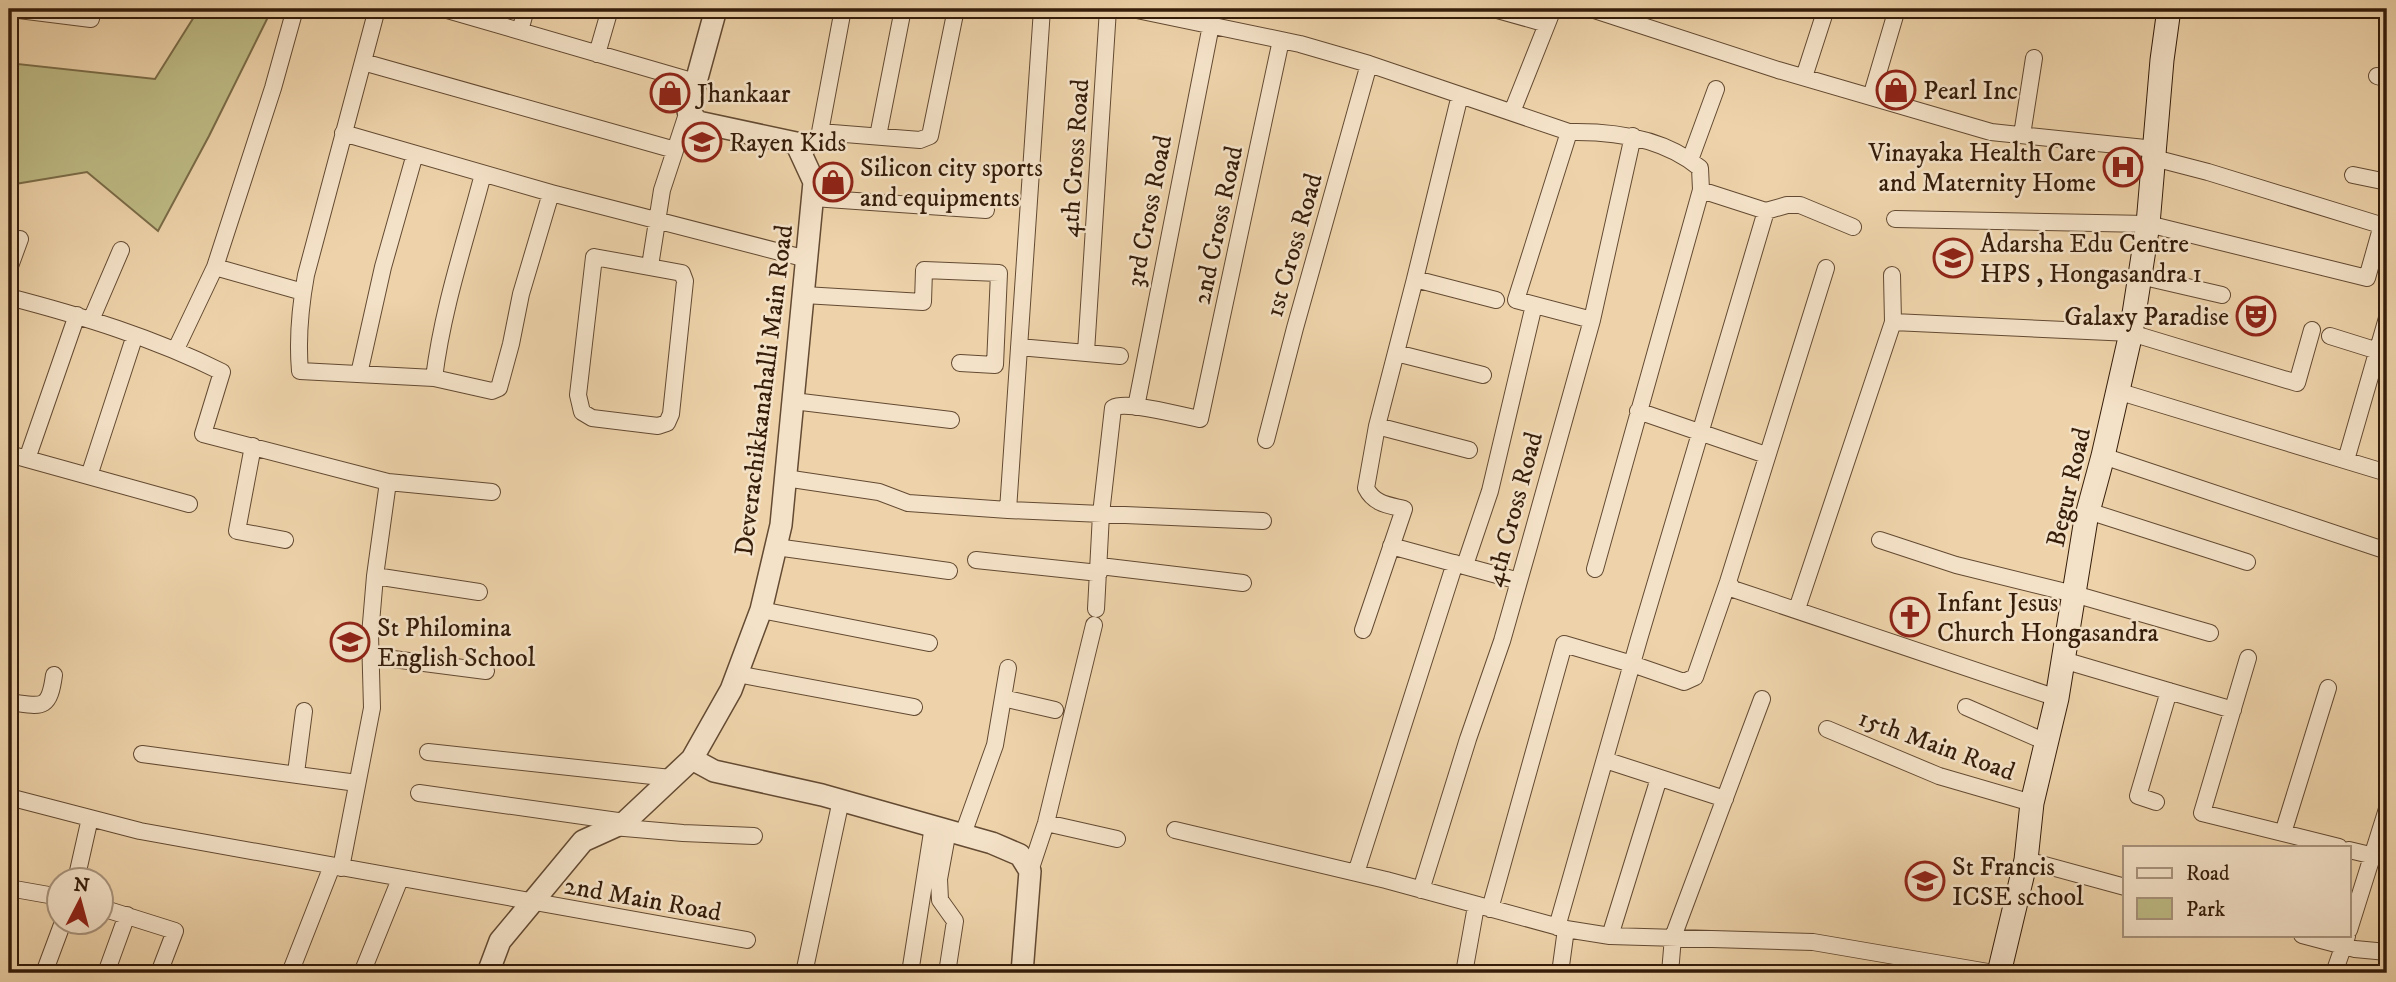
<svg xmlns="http://www.w3.org/2000/svg" width="2396" height="982" viewBox="0 0 2396 982" font-family="'IM FELL DW Pica',serif">
  <style>
    .green { fill: #bebb85; stroke: #7a6c48; stroke-width: 2 }
    .lines { fill: none; stroke-linecap: round; stroke-linejoin: round }
    .minor-casing { stroke: #634a32; stroke-width: 18 }
    .tertiary-casing { stroke: #634a32; stroke-width: 24 }
    .secondary-casing { stroke: #351d0a; stroke-width: 25 }
    .minor { stroke: #f4e2c8; stroke-width: 16 }
    .tertiary { stroke: #f4e2c8; stroke-width: 21 }
    .secondary { stroke: #f4e2c8; stroke-width: 23 }
    .labels { text-anchor: middle; stroke-width: 5; stroke-linejoin: round; paint-order: stroke }
    .poi-label { font-size: 26px; fill: #351d0a; stroke: #f4e2c8; text-anchor: start }
    .street-label { font-size: 26px; fill: #351d0a; stroke: #f4e2c8 }
  </style>
  <rect width="100%" height="100%" fill="#eed3aa"/>
  <filter id="stains"><feTurbulence type="fractalNoise" baseFrequency=".00286" numOctaves="4"/><feColorMatrix values="0 0 0 0 .2 0 0 0 0 .09 0 0 0 0 .02 0 0 0 .5 -.17"/></filter>
  <radialGradient id="worn" r=".72"><stop offset=".6" stop-color="#630" stop-opacity="0"/><stop offset="1" stop-color="#630" stop-opacity=".3"/></radialGradient>
  <path class="green" d="M199,9H272L209,136L158,231L87,172L9,185V118L18,64L155,79Z"/>
  <g class="lines">
    <defs>
      <path id="minor" d="M11,9L91,19
        M377,9L306,275C300,308 297,337 300,371L434,378
        M444,9L695,82
        M1132,9L1300,44L1369,64L1569,132C1615,131 1664,138 1700,168L1701,190L1595,569
        M1494,9L1547,24
        M1591,9L1778,70L1991,132L2155,149
        M520,31L526,9
        M597,54L610,9
        M363,62L675,150
        M2377,76L2387,79
        M1804,77L1826,9
        M1871,97L1897,9
        M1512,112L1553,9
        M820,132L920,140L930,136L956,9
        M1569,132L1516,300L1592,320
        M343,133L551,193L807,259
        M2022,135L2034,58
        M878,136L903,9
        M801,154L814,142L820,132L843,9
        M2154,158L2208,172L2387,227
        M1690,160L1716,89
        M483,174C465,243 443,306 434,378L492,391L499,388L511,344L521,294L551,193
        M2353,175L2387,182
        M1701,190L1766,211L1787,205H1800L1853,227
        M813,198L986,210
        M1895,219L2148,224L2367,278L2382,225
        M594,257L682,273L685,281L671,414L667,423L658,426L592,418L582,412L578,395Z
        M650,266L662,190L688,111
        M215,267L303,292
        M9,269L20,239
        M2140,276L2222,295
        M1415,279L1460,95
        M804,295L923,302L924,270L999,273L995,365L960,363
        M9,297C82,316 154,338 222,372L203,434L388,482L492,492
        M91,320L121,250
        M1893,322L2131,333L2297,383L2312,330
        M2330,336L2378,351
        M1019,347L1120,356
        M176,349L215,267L273,88L295,9
        M1086,352L1108,9
        M1396,353L1483,375
        M359,374L383,267L415,154
        M2117,391L2387,473
        M793,401L951,420
        M1136,407L1211,25
        M1638,411L1766,455
        M1377,426L1469,450
        M1266,440L1295,328L1369,64
        M253,446L237,531L285,540
        M9,454L189,504
        M2103,456L2387,551
        M27,459L77,315
        M2346,460L2387,318
        M89,476L135,335
        M785,478L879,492L908,503L1008,510L1263,521
        M1008,510L1042,9
        M2088,511L2247,562
        M1880,540L1956,565L2074,594L2210,633
        M1391,546L1519,581
        M776,547L949,571
        M976,560L1099,573
        M1465,565L1490,491L1534,305
        M1100,566L1243,583
        M375,576L479,592
        M1728,582L1733,589L2057,698
        M1096,609L1101,514L1113,408C1127,400 1181,416 1200,419L1281,40
        M1797,609L1893,322L1892,275
        M761,610L929,643
        M1363,630L1404,509C1388,505 1374,504 1366,488L1377,426L1415,279L1496,300
        M370,656L486,671
        M2248,658L2202,813L2339,847
        M2063,660L2233,710
        M737,674L914,707
        M1003,698L1055,710
        M9,702C41,706 49,712 54,675
        M1966,707L2046,742
        M1827,729L1939,776L2032,803
        M428,752L671,778
        M142,754L357,783
        M1605,760L1725,799
        M296,773L304,711
        M419,793L625,822
        M9,797L140,831L747,940
        M2156,802L2138,796L2169,691
        M1046,823L1117,839
        M613,827L683,833L754,836
        M1175,830L1386,880L1566,929L1610,936L1813,942L1994,973
        M2283,833L2328,688
        M963,834L995,745L1008,668
        M2349,850L2387,859
        M2026,860L2125,887
        M341,868L372,708L370,635L375,576L388,482
        M1030,871L1046,823L1094,625
        M1356,873L1455,563
        M76,880L90,818
        M9,888L60,897
        M1421,890L1468,739L1502,641L1529,546L1592,320L1633,136
        M102,908L175,931L159,973
        M1490,909L1564,644L1632,664L1684,682L1695,677L1728,582L1826,268
        M1557,927L1639,639L1766,211
        M2349,930L2387,809
        M2302,935L2355,949L2387,952
        M1610,936L1659,778
        M44,973L63,922
        M106,973L127,915
        M290,973L332,866
        M362,973L400,879
        M804,973L841,800
        M910,973L933,826
        M947,973L955,921L940,900L939,879L948,830
        M1464,973L1476,906
        M1560,973L1566,929
        M1670,973L1673,937L1762,699
        M2334,973L2347,936"/>
      <path id="tertiary" d="M692,759L714,771L822,795L992,843L1020,855L1030,871L1022,973
        M488,973L500,941L583,841L625,822L692,759L731,690L761,610L781,525L814,182L796,143L698,122L688,111L716,9"/>
      <path id="secondary" d="M1999,973L2026,860L2032,803L2057,698L2086,519L2103,456L2131,333L2148,224L2162,60L2169,9"/>
    </defs>
    <use href="#minor" class="minor-casing"/>
    <use href="#tertiary" class="tertiary-casing"/>
    <use href="#secondary" class="secondary-casing"/>
    <use href="#minor" class="minor"/>
    <use href="#tertiary" class="tertiary"/>
    <use href="#secondary" class="secondary"/>
  </g>
  <defs>
    <symbol id="shop-ring" viewBox="-11 -11 22 22"><circle r="9.5" fill="#f4e2c8" stroke="#8f2418" stroke-width="1.5"/><path d="M-5-2.5h2.3a2.7 3.5 0 0 1 5.4 0H5L5.5 6h-11ZM-1.5-2.5h3a1.5 2.3 0 0 0-3 0Z" fill="#8f2418"/></symbol>
    <symbol id="school-ring" viewBox="-11 -11 22 22"><circle r="9.5" fill="#f4e2c8" stroke="#8f2418" stroke-width="1.5"/><path d="M0-5L7-2L0 1L-7-2ZM-4 1L0 2.5L4 1V4Q0 6-4 4Z" fill="#8f2418"/></symbol>
    <symbol id="hospital-ring" viewBox="-11 -11 22 22"><circle r="9.5" fill="#f4e2c8" stroke="#8f2418" stroke-width="1.5"/><path d="M-5-5h3v3.5h4V-5h3V5h-3V1.5h-4V5h-3Z" fill="#8f2418"/></symbol>
    <symbol id="theatre-ring" viewBox="-11 -11 22 22"><circle r="9.5" fill="#f4e2c8" stroke="#8f2418" stroke-width="1.5"/><path d="M-5-5.5Q0-4 5-5.5V0Q5 5 0 6Q-5 5-5 0ZM-3.3-2.5H-1v1.5H-3.3ZM1-2.5H3.3v1.5H1ZM-2.8 1Q0 5.5 2.8 1Z" fill="#8f2418"/></symbol>
    <symbol id="church-ring" viewBox="-11 -11 22 22"><circle r="9.5" fill="#f4e2c8" stroke="#8f2418" stroke-width="1.5"/><path d="M-1.2-6h2.4v3.5h3.3v2.4h-3.3V6h-2.4V-.1h-3.3v-2.4h3.3Z" fill="#8f2418"/></symbol>
  </defs>
  <g fill-rule="evenodd">
    <use href="#shop-ring" x="1874" y="68" width="44" height="44"/>
    <use href="#shop-ring" x="648" y="71" width="44" height="44"/>
    <use href="#school-ring" x="680" y="120" width="44" height="44"/>
    <use href="#hospital-ring" x="2101" y="145" width="44" height="44"/>
    <use href="#shop-ring" x="811" y="160" width="44" height="44"/>
    <use href="#school-ring" x="1931" y="236" width="44" height="44"/>
    <use href="#theatre-ring" x="2234" y="294" width="44" height="44"/>
    <use href="#church-ring" x="1888" y="595" width="44" height="44"/>
    <use href="#school-ring" x="328" y="620" width="44" height="44"/>
    <use href="#school-ring" x="1903" y="859" width="44" height="44"/>
  </g>
  <g class="labels">
    <g class="poi-label">
      <text x="1923" y="99">Pearl Inc</text>
      <text x="697" y="102">Jhankaar</text>
      <text x="729" y="151">Rayen Kids</text>
      <text x="2096" y="161" text-anchor="end">Vinayaka Health Care<tspan x="2096" dy="30">and Maternity Home</tspan></text>
      <text x="860" y="176">Silicon city sports<tspan x="860" dy="30">and equipments</tspan></text>
      <text x="1980" y="252">Adarsha Edu Centre<tspan x="1980" dy="30">HPS , Hongasandra 1</tspan></text>
      <text x="2229" y="325" text-anchor="end">Galaxy Paradise</text>
      <text x="1937" y="611">Infant Jesus<tspan x="1937" dy="30">Church Hongasandra</tspan></text>
      <text x="377" y="636">St Philomina<tspan x="377" dy="30">English School</tspan></text>
      <text x="1952" y="875">St Francis<tspan x="1952" dy="30">ICSE school</tspan></text>
    </g>
    <g class="street-label">
      <text transform="translate(1074 158) rotate(-86)" y="9">4th Cross Road</text>
      <text transform="translate(1148 211) rotate(-79)" y="9">3rd Cross Road</text>
      <text transform="translate(1217 225) rotate(-78)" y="9">2nd Cross Road</text>
      <text transform="translate(1293 245) rotate(-74)" y="9">1st Cross Road</text>
      <text transform="translate(763 390) rotate(-83)" y="9">Deverachikkanahalli Main Road</text>
      <text transform="translate(2068 487) rotate(-77)" y="9">Begur Road</text>
      <text transform="translate(1513 509) rotate(-75)" y="9">4th Cross Road</text>
      <text transform="translate(1937 744) rotate(20)" y="9">15th Main Road</text>
      <text transform="translate(643 898) rotate(10)" y="9">2nd Main Road</text>
    </g>
  </g>
  <rect width="2396" height="982" fill="none" stroke="#eed3aa" stroke-width="35"/>
  <rect x="10" y="10" width="2375" height="961" fill="none" stroke="#351d0a" stroke-width="3.5"/>
  <rect x="18" y="18" width="2361" height="947" fill="none" stroke="#351d0a" stroke-width="2"/>
  <rect x="2123" y="846" width="228" height="91" fill="#f4e2c8" stroke="#a8937c" stroke-width="2"/>
  <rect x="2137" y="868" width="35" height="10" fill="#f4e2c8" stroke="#a8937c" stroke-width="2"/>
  <text x="2186" y="880" font-size="21" fill="#351d0a">Road</text>
  <rect x="2137" y="898" width="35" height="21" fill="#bebb85" stroke="#a8937c" stroke-width="2"/>
  <text x="2186" y="916" font-size="21" fill="#351d0a">Park</text>
  <g transform="translate(80 901) rotate(6)"><circle r="33" fill="#f4e2c8" stroke="#a8937c" stroke-width="2"/>
  <path d="M0-5L12 26L0 18L-12 26Z" fill="#8f2418"/>
  <text y="-10" font-size="19" font-weight="bold" text-anchor="middle" fill="#351d0a">N</text>
  </g>
  <rect width="100%" height="100%" filter="url(#stains)"/>
  <rect width="100%" height="100%" fill="url(#worn)"/>
</svg>
